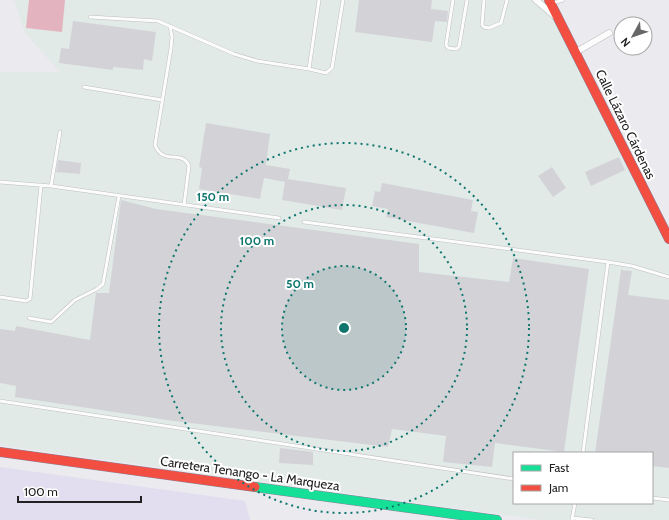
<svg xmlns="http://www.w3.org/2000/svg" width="669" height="520" viewBox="0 0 669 520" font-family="Cabin,sans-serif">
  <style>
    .industrial { fill: #e1eae7; fill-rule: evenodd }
    .farmland { fill: #e2deef }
    .pitch { fill: #e3b4bf }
    .building { fill: #d3d3d7 }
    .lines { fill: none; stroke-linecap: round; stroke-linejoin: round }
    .lane-casing { stroke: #bfbfc1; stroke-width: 4 }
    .street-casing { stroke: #bfbfc1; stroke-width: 7 }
    .fast-casing { stroke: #89829a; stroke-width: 10 }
    .jam-casing { stroke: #89829a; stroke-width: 10 }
    .lane { stroke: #fcfcfd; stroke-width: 3 }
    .street { stroke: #fcfcfd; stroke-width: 6 }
    .fast { stroke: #16e098; stroke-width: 9 }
    .jam { stroke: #f24e42; stroke-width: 9 }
    .ring { fill: none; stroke: #0f766e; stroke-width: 2; stroke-dasharray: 2 4 }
    .labels { text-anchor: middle; stroke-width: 4; stroke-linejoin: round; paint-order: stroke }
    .street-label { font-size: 13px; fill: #212121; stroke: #fff }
    .centre { fill: #0f766e; stroke: #fff; stroke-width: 2 }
    .ring-label { font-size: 12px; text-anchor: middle; font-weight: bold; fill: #0f766e; stroke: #fff; stroke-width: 4; stroke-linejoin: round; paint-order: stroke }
  </style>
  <rect width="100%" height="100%" fill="#eaeaef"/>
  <path class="industrial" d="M14,0H544L550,5L669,244V520H542L0,445V72H60L25,33ZM514,453H652V503H514Z"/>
  <path class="farmland" d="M0,467L245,501L250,520H0Z"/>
  <path class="pitch" d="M29,0H65L62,32L26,28Z"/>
  <path class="building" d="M359,0H432L431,9L448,11L447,22L435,21L432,42L355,32Z
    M73,21L156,32L152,61L144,59L143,70L113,67V70L59,63L61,48L69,49Z
    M206,123L270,134L266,165L290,169L288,179L346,188L342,210L282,200L285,182L264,178L260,199L199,189L202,168L199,167Z
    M619,157L625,170L591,186L585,172Z
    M58,160L81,163L80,174L56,172Z
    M552,167L566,188L553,197L538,176Z
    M382,183L473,200L471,211L478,212L474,233L386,217L388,209L372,206L375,191L380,192Z
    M121,200L156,209L419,244V272L509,282L513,258L589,269L564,452L495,443L492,467L443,462L446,436L392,429L388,447L174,421L15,397L16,386L0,383V329L15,331L16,326L90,340L96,293H109Z
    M621,270L632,271L628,295L669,300V468L652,466V453H595Z
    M280,448L313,452V465L279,463Z"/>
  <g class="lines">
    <defs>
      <path id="lane" d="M319,0L309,69L326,73L332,68L343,0
        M453,0L446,45L448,48L456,49L459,47L467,0
        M484,0L482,25L484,27L489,28L501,23L507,0
        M553,3L563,0
        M90,17L158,21L234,54L257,61L309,69
        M170,26L172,37L171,48L155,145C163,166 182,149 189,166L184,205
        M84,87L162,100
        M0,182L51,186L60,132
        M51,186L279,218
        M304,222L608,262L632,266L669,277
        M0,297L26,301L30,299L41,185
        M29,318L51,322L75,300L97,289L103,284L119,196
        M0,401L514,479
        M583,453L608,262
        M652,498L669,500
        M572,518L592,520
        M572,520L575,503"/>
      <path id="street" d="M536,0L557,18
        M576,52L609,33"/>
      <path id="fast" d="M255,487L497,520"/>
      <path id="jam" d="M549,0L669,239
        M0,452L255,487"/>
    </defs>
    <use href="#lane" class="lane-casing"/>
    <use href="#street" class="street-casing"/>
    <use href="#fast" class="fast-casing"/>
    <use href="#jam" class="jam-casing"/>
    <use href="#lane" class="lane"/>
    <use href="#street" class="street"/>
    <use href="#fast" class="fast"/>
    <use href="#jam" class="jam"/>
  </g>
  <circle cx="344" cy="328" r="62" fill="#0f766e" fill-opacity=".12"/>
  <g class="ring">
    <circle cx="344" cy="328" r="62"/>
    <circle cx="344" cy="328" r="123"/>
    <circle cx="344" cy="328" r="185"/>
  </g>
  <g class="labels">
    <g class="street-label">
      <text transform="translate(626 124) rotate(64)" y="5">Calle Lázaro Cárdenas</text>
      <text transform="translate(250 473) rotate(8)" y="5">Carretera Tenango - La Marqueza</text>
    </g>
  </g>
  <circle cx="344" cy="328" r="6" class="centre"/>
  <g class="ring-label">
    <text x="213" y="201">150 m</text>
    <text x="257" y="245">100 m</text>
    <text x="300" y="288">50 m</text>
  </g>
  <rect x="513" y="452" width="140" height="52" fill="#ffffff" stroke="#a6a6a6"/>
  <rect x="521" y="465" width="20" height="6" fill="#16e098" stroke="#a6a6a6"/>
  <text x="549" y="472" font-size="12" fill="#212121">Fast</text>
  <rect x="521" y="485" width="20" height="6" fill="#f24e42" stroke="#a6a6a6"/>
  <text x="549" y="492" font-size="12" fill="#212121">Jam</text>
  <g transform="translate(633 36) rotate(230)"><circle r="19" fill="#ffffff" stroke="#a6a6a6"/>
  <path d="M0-3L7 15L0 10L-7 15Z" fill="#676769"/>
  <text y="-6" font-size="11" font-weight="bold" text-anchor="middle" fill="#212121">N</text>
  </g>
  <path d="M18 496v6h123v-6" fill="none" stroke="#212121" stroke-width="2"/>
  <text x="24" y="496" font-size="12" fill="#212121" stroke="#ffffff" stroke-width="3" paint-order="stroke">100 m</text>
</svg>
